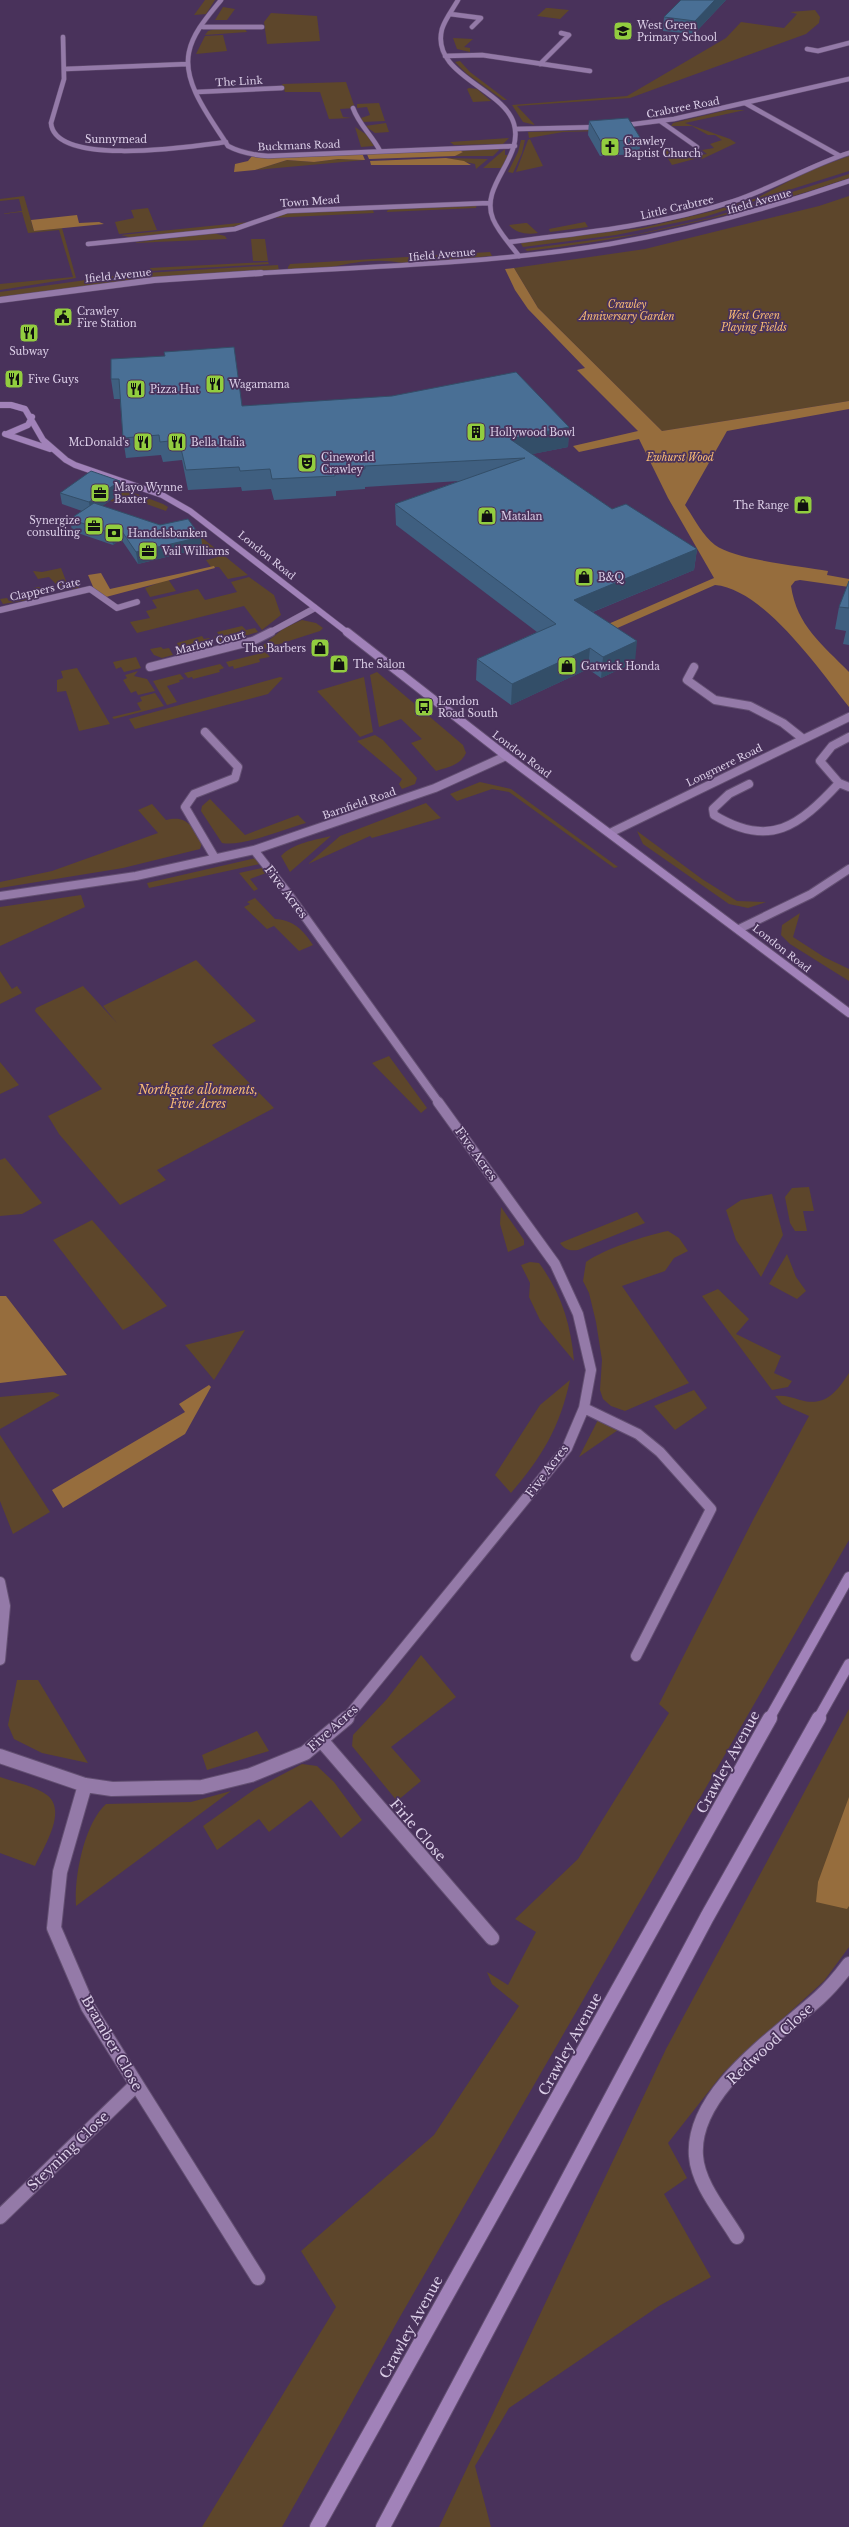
<svg xmlns="http://www.w3.org/2000/svg" width="849" height="2527" viewBox="0 0 849 2527" font-family="'Libre Baskerville',serif">
  <style>
    .green { fill: #5d462b }
    .forest { fill: #966d3d }
    .lines { fill: none; stroke-linecap: round; stroke-linejoin: round }
    .street-far4-casing { stroke: #634f72; stroke-width: 5.5 }
    .street-far3-casing { stroke: #634f72; stroke-width: 7 }
    .street-far2-casing { stroke: #634f72; stroke-width: 10 }
    .street-far1-casing { stroke: #634f72; stroke-width: 12 }
    .street-casing { stroke: #634f72; stroke-width: 16 }
    .secondary-far1-casing { stroke: #634f72; stroke-width: 5.5 }
    .secondary-casing { stroke: #634f72; stroke-width: 7 }
    .primary-far3-casing { stroke: #634f72; stroke-width: 7 }
    .primary-far2-casing { stroke: #634f72; stroke-width: 10 }
    .primary-far1-casing { stroke: #634f72; stroke-width: 12 }
    .primary-casing { stroke: #634f72; stroke-width: 16 }
    .street-far4 { stroke: #947aa8; stroke-width: 4.5 }
    .street-far3 { stroke: #947aa8; stroke-width: 6 }
    .street-far2 { stroke: #947aa8; stroke-width: 8 }
    .street-far1 { stroke: #947aa8; stroke-width: 10 }
    .street { stroke: #947aa8; stroke-width: 14 }
    .secondary-far1 { stroke: #947aa8; stroke-width: 4.5 }
    .secondary { stroke: #947aa8; stroke-width: 6 }
    .primary-far3 { stroke: #a182b9; stroke-width: 6 }
    .primary-far2 { stroke: #a182b9; stroke-width: 8 }
    .primary-far1 { stroke: #a182b9; stroke-width: 10 }
    .primary { stroke: #a182b9; stroke-width: 14 }
    .wall { fill: #3f5f80 }
    .shaded-wall { fill: #334e68 }
    .building { fill: #496f95; stroke: #334e68 }
    .labels { text-anchor: middle; stroke-width: 3.5; stroke-linejoin: round; paint-order: stroke }
    .far-poi-label { font-size: 10px; fill: #dccfe8; stroke: #49325b; text-anchor: start }
    .far-street-label { font-size: 10px; fill: #dccfe8; stroke: #49325b }
    .far-park-label { font-size: 10px; font-style: italic; fill: #f8bb74; stroke: #49325b }
    .street-label { font-size: 12px; fill: #dccfe8; stroke: #49325b }
    .park-label { font-size: 12px; font-style: italic; fill: #f8bb74; stroke: #49325b }
    .near-street-label { font-size: 14px; fill: #dccfe8; stroke: #49325b }
  </style>
  <rect width="100%" height="100%" fill="#49325b"/>
  <path class="green" d="M205,0H215L206,14L194,15Z
    M223,7L235,9L227,20H215Z
    M546,8H549L569,10L560,19L537,16Z
    M815,10L820,17L819,23L806,34L630,98L517,106L535,125L523,122L512,105L627,96L726,38L741,22L784,28L797,14L790,12Z
    M271,13L317,16L320,41L267,44L264,22Z
    M215,29H245L247,32L205,35L208,31Z
    M223,35L227,51L196,54L205,36Z
    M453,38L473,39L464,47L470,48V52L457,49Z
    M460,61L470,72L507,100H503L467,74L455,62Z
    M346,82L355,108L340,109L343,117L352,118L329,119L320,92H285L282,84Z
    M469,88L477,89L491,101L473,102L467,89Z
    M379,103L385,121L363,122L361,118L370,115L367,107L357,108V104Z
    M727,110H745L685,123L730,139L736,143L702,159L698,158L672,165L655,138L670,152L679,151L688,157L707,154L702,150L714,148L710,144L722,140L715,135H708L692,126H671L673,123Z
    M386,123L389,132L375,133L365,126Z
    M355,127L367,135L374,146L361,147Z
    M596,130L598,131L563,132L529,138L528,132Z
    M509,138L503,144L454,145L450,142Z
    M530,139L543,166L516,172L528,140Z
    M521,140H525L522,153L513,173L508,172L518,152Z
    M498,148L499,150L493,156H455L463,152L457,149Z
    M505,149V155H508L502,168H483Z
    M849,156V171L704,217L616,235L523,247L520,242L642,228L713,211L757,198L808,171Z
    M446,158L488,159L476,169L475,164Z
    M338,159L365,160L255,170L287,160L314,162Z
    M849,174V178C744,214 637,239 527,251L525,249L638,234L710,218Z
    M24,196L34,231L62,228L76,278L0,290V284L73,277L59,230L28,233L22,212L0,214L22,211L19,199L0,201V199Z
    M849,196V401L662,431L538,308L514,268L645,249L819,206Z
    M477,204L476,208L386,212L389,209Z
    M148,208L157,230L119,234L115,222L134,218L131,210Z
    M372,208L374,213L269,218L281,213Z
    M249,222L232,227L133,238L121,235Z
    M585,222L588,227L550,232L549,229Z
    M525,223H527L538,233C527,235 516,233 509,225Z
    M213,233L225,236L227,239L131,243Z
    M251,239H265L268,261H253Z
    M490,252L492,256L402,263C379,258 354,262 332,267C318,270 302,269 288,270V267L290,264Z
    M268,262L269,264L149,271L150,268Z
    M278,265L279,271L139,280L0,297V292L129,274Z
    M121,488L163,504L168,507L166,511L127,497L119,503L110,501L122,493Z
    M195,532L248,575L228,579L219,567H211L206,560L218,557L212,549L203,551Z
    M61,568L68,586L76,584L79,588L62,590L49,577L38,579L33,571L42,572Z
    M249,577L274,595L281,615L262,630L244,606L137,633L130,622L150,618L146,611L157,608L152,600L198,589L205,600L237,592L231,582Z
    M168,579L176,591L150,597L145,588Z
    M38,587L43,588L44,592L33,599L3,604L0,599L7,598L9,601L37,593L34,588Z
    M302,620L316,623L323,628L320,631L264,649L261,647L284,628Z
    M242,626L246,630L255,628L258,632L219,644L214,637L219,635L217,632Z
    M202,636L204,639L209,638L214,645L178,654L174,647L178,646L177,643Z
    M161,647L163,649L169,648L173,655L162,658L154,655L150,649Z
    M266,652L270,657L259,659L260,662L234,669L233,666L229,667L226,662Z
    M136,657L141,668L124,672L121,667L116,669L113,662Z
    M220,664L224,668L219,670L220,672L193,679L192,677L188,678L184,673Z
    M77,668L110,724L79,731L66,691L57,692V680L63,678L61,671Z
    M138,671L134,676L147,679L155,691L138,695L136,691L131,693L123,680L127,678L125,675Z
    M377,672L463,745L466,753C461,765 448,767 436,771L411,743L422,739L401,719L379,727L370,675Z
    M180,674L184,679L179,680L180,682L167,686L177,702L167,705L153,681Z
    M280,677L283,678L268,694L135,729L129,719Z
    M364,677L373,732L360,737L317,691Z
    M155,693L164,706L114,719L112,717L141,710L137,703L142,701L140,697Z
    M375,735L383,740L417,778L415,784L402,789L399,784L402,779L357,741Z
    M480,782L511,789L618,867L614,868L509,792L492,789L457,801L450,794Z
    M210,799L245,835L298,815L306,823C284,829 243,847 222,843L201,811L202,806Z
    M426,803L441,818L372,838L370,836L308,864L340,836Z
    M152,804L166,820C187,815 192,826 202,843L200,849L123,868L0,888V882L52,871L158,833L138,810Z
    M637,831L702,879L737,901L766,902L748,908L729,904L643,844Z
    M331,836L290,872L281,856C293,843 315,840 331,836Z
    M256,858L260,864L149,888L147,883Z
    M262,868L266,873L250,879L258,889L254,891L239,873Z
    M81,895L85,907L0,946V907Z
    M255,898L275,919C294,920 303,930 313,945L299,951L274,926L267,929L244,907L250,904L247,902Z
    M800,913L793,937L824,957L849,969V981L790,944L781,935L782,925Z
    M196,960L256,1021L212,1045L274,1108L157,1170L166,1180L120,1205L59,1134L48,1116L102,1089L35,1011L36,1008L83,986L117,1023L103,1006Z
    M0,971L12,989L17,986L22,993L0,1004Z
    M389,1056L427,1108L421,1113L372,1063Z
    M0,1062L19,1085L0,1094Z
    M5,1158L42,1203L22,1214L0,1216V1160Z
    M809,1187L814,1211H803L807,1231H795L790,1223L785,1197L792,1188Z
    M772,1194L783,1235L761,1277L736,1240L726,1210L741,1200Z
    M501,1207L524,1240V1245L508,1252L500,1224Z
    M637,1212L645,1223L578,1250C570,1251 565,1250 560,1243Z
    M92,1220L167,1306L123,1330L53,1240Z
    M668,1231L679,1238L688,1251L674,1258L665,1271L622,1286L689,1383L625,1411L611,1406L603,1399L600,1390L602,1360L596,1322L589,1293L583,1281L586,1262C604,1249 647,1235 668,1231Z
    M787,1254L796,1277L806,1291L797,1299L769,1284Z
    M530,1262L539,1263C561,1292 571,1325 574,1361L540,1320L529,1297L530,1283L521,1265Z
    M718,1289L749,1319L736,1334L781,1356L774,1373L792,1381L788,1387L772,1390L702,1296Z
    M245,1330L214,1380L185,1345Z
    M849,1373V1540L401,2315L282,2527H202L336,2307L301,2251L434,2135L519,2006L492,1984L487,1972L508,1985L536,1932L515,1919L578,1859L669,1713L659,1704L753,1520L809,1416L782,1404L775,1396C784,1395 791,1397 800,1400C825,1407 836,1393 849,1373Z
    M570,1380C560,1427 542,1457 511,1493L495,1475L540,1405Z
    M694,1390L707,1408L675,1430L654,1406Z
    M53,1392L60,1395L0,1429V1397Z
    M598,1420L618,1430L579,1457Z
    M0,1435L50,1512L13,1534L0,1501Z
    M421,1655L456,1697L391,1747L421,1781L397,1801L352,1746L353,1735L387,1699Z
    M17,1680H38L88,1763L42,1753L14,1739L8,1725Z
    M849,1709V1947L824,1981L724,2072L668,2143L687,2178L664,2194L711,2277L659,2306L509,2408L475,2466L491,2527H439L666,2049Z
    M257,1731L269,1751L207,1770L202,1755Z
    M302,1764L317,1766L334,1782L362,1820L341,1838L311,1800L269,1832L259,1819L217,1850L203,1826L255,1789Z
    M0,1777C14,1782 35,1786 47,1795C68,1811 43,1848 35,1866L0,1853Z
    M231,1791L76,1906C74,1877 84,1824 106,1804L191,1802Z"/>
  <path class="forest" d="M457,149L463,152L455,156L369,159L366,152Z
    M362,153L365,160L338,159L314,162L287,160L255,170L234,172L235,164L248,161L252,156Z
    M446,158L464,161L471,165H371L370,161Z
    M77,215L79,223L99,222L104,224L34,231L31,220Z
    M514,268L538,308L662,431L849,401V409L727,431L685,505C694,518 702,535 715,545C735,560 801,566 828,571L827,575L849,579V587L800,580L795,581L791,586C797,626 822,644 849,672V707C820,671 764,589 715,585L606,633L599,628L714,578L668,498L639,439L579,452L573,446L638,431L577,370L585,368L528,309L515,290L505,269Z
    M214,566L215,568L106,597L94,589L88,575L101,573L110,589Z
    M0,1296H6L67,1375L0,1383Z
    M209,1385L211,1387L185,1434L63,1508L52,1490L185,1412L179,1404Z
    M849,1797V1906L847,1909L816,1902L818,1882Z"/>
  <g class="lines">
    <defs>
      <path id="street-far4" d="M221,0C209,15 193,32 189,52C182,84 212,120 228,146C241,153 254,155 268,156L515,146
        M458,0C453,9 445,19 442,29C430,75 504,88 514,124C524,159 479,185 493,219C499,233 510,244 519,256
        M450,14L481,18L472,27
        M203,27H262
        M63,37L64,79L51,123C55,168 195,146 226,142
        M807,49L818,51L849,43
        M445,56L482,55L590,71
        M540,64L569,35L561,33
        M65,69L188,64
        M197,92L282,88
        M745,103L840,156
        M353,108C359,125 372,135 380,151
        M660,121L697,147L695,151L700,154
        M619,126L674,119L849,79
        M517,129L601,127
        M509,242C585,233 661,225 734,201C773,188 809,166 849,153
        M88,244L235,229L287,211L489,203"/>
      <path id="street-far3" d="M0,610L90,589L117,608L137,602
        M269,633L315,608"/>
      <path id="street-far2" d="M150,667L253,641L271,632
        M694,667L687,680L715,700L750,706L783,723L802,738
        M205,732L238,767L235,778L194,794L185,807L215,858
        M839,783L820,761L832,746L849,737
        M749,784L729,794L713,809L714,815C770,849 799,826 839,783L849,787
        M610,833L849,717
        M254,850L287,892L439,1103
        M0,896L136,876L254,850L435,788L506,756
        M739,929L811,894L849,869"/>
      <path id="street-far1" d="M584,1408L638,1434L660,1452L711,1509L636,1656
        M0,1582L5,1606L0,1660
        M346,1719L567,1448L584,1408L591,1370L578,1314L555,1264L438,1102"/>
      <path id="street" d="M322,1741L492,1938
        M0,1756L85,1785L112,1789L202,1787L251,1775L305,1753L347,1718
        M85,1785L60,1872L54,1928L88,2007L258,2278
        M0,2217L136,2085
        M737,2237C723,2213 698,2185 696,2156C691,2092 777,2036 819,1998C830,1988 840,1976 849,1964"/>
      <path id="secondary-far1" d="M242,274C365,267 488,264 610,244C691,230 771,208 849,181"/>
      <path id="secondary" d="M0,300L154,280L261,273"/>
      <path id="primary-far3" d="M0,405H11L25,409L43,440L66,460L75,465L162,495L190,511L348,633
        M5,434L50,449
        M7,434L28,425L32,417"/>
      <path id="primary-far2" d="M347,632L506,756L849,1013"/>
      <path id="primary-far1" d="M769,1719L849,1577
        M818,1719L849,1664"/>
      <path id="primary" d="M317,2527L770,1718
        M383,2527L707,1917L819,1718"/>
    </defs>
    <use href="#street-far4" class="street-far4-casing"/>
    <use href="#street-far3" class="street-far3-casing"/>
    <use href="#street-far2" class="street-far2-casing"/>
    <use href="#street-far1" class="street-far1-casing"/>
    <use href="#street" class="street-casing"/>
    <use href="#secondary-far1" class="secondary-far1-casing"/>
    <use href="#secondary" class="secondary-casing"/>
    <use href="#primary-far3" class="primary-far3-casing"/>
    <use href="#primary-far2" class="primary-far2-casing"/>
    <use href="#primary-far1" class="primary-far1-casing"/>
    <use href="#primary" class="primary-casing"/>
    <use href="#street-far4" class="street-far4"/>
    <use href="#street-far3" class="street-far3"/>
    <use href="#street-far2" class="street-far2"/>
    <use href="#street-far1" class="street-far1"/>
    <use href="#street" class="street"/>
    <use href="#secondary-far1" class="secondary-far1"/>
    <use href="#secondary" class="secondary"/>
    <use href="#primary-far3" class="primary-far3"/>
    <use href="#primary-far2" class="primary-far2"/>
    <use href="#primary-far1" class="primary-far1"/>
    <use href="#primary" class="primary"/>
  </g>
  <path class="wall" d="M726,0L694,34L663,31L664,17Z
    M589,121L641,139L639,154L600,156L588,135Z
    M111,359L242,406L569,427L568,447L532,454L612,509L697,549L694,570L593,612L635,662L601,678L588,669L511,705L476,680L477,659L537,632L396,525L395,504L459,481L365,487V489L336,491V496L274,500L271,489L242,491L241,487L188,490L182,460L163,462L161,455L126,458L123,438L120,399H114L111,379Z
    M122,492L102,506L160,525L201,537L202,548L138,564L121,539L113,545L72,531L70,519L82,511L62,504L60,493Z
    M849,581V645L843,644L846,631L835,629L839,607Z"/>
  <path class="shaded-wall" d="M715,0H726L694,34L695,21Z
    M569,427L568,447L513,458L510,439Z
    M120,481L122,492L91,514L89,502Z
    M119,527L121,539L113,545L111,533Z
    M201,537L202,548L138,564L136,552Z
    M697,549L694,570L573,620L574,600Z
    M637,641L635,662L601,678L603,657Z
    M590,648L588,669L511,705L512,684Z"/>
  <path class="building" d="M681,0H715L695,21L664,17Z
    M628,118L641,139L601,142L589,121Z
    M234,347L242,406L392,396L516,372L569,427L510,439L612,509L626,504L697,549L574,600L637,641L603,657L590,648L512,684L477,659L556,624L395,504L525,458L365,466V469L335,471V476L272,479L270,469L240,471L239,467L186,470L179,440L160,442L159,435L123,438L119,379H111V359L165,356L164,352Z
    M91,471L120,481L89,502L60,493Z
    M94,503L160,525L188,519L201,537L136,552L119,527L111,533L70,519Z
    M849,581V608L839,607Z"/>
  <defs>
    <symbol id="school-square" viewBox="-11 -11 22 22"><rect x="-9" y="-9" width="18" height="18" rx="4" fill="#92cd3f" stroke="#49325b"/><path d="M0-5L7-2L0 1L-7-2ZM-4 1L0 2.5L4 1V4Q0 6-4 4Z" fill="#111"/></symbol>
    <symbol id="church-square" viewBox="-11 -11 22 22"><rect x="-9" y="-9" width="18" height="18" rx="4" fill="#92cd3f" stroke="#49325b"/><path d="M-1.2-6h2.4v3.5h3.3v2.4h-3.3V6h-2.4V-.1h-3.3v-2.4h3.3Z" fill="#111"/></symbol>
    <symbol id="civic-square" viewBox="-11 -11 22 22"><rect x="-9" y="-9" width="18" height="18" rx="4" fill="#92cd3f" stroke="#49325b"/><path d="M-.6-6.5H3V-4.5H.6V-3L4-1V1h2V6H-6V1h2V-1L-.6-3ZM-1.2 2.5V6h2.4V2.5Z" fill="#111"/></symbol>
    <symbol id="restaurant-square" viewBox="-11 -11 22 22"><rect x="-9" y="-9" width="18" height="18" rx="4" fill="#92cd3f" stroke="#49325b"/><path d="M-5-6h1v4h1v-4h1v4h1v-4h1v5L-1.5 .5V6h-2V.5L-5-1ZM5-6V6H3V1.5H1.5Q1.5-4 5-6Z" fill="#111"/></symbol>
    <symbol id="building-square" viewBox="-11 -11 22 22"><rect x="-9" y="-9" width="18" height="18" rx="4" fill="#92cd3f" stroke="#49325b"/><path d="M-4-6H4V6H1V3H-1V6H-4ZM-2.5-4.3h1.7v1.8h-1.7ZM.8-4.3h1.7v1.8H.8ZM-2.5-1h1.7V.8h-1.7ZM.8-1h1.7V.8H.8Z" fill="#111"/></symbol>
    <symbol id="theatre-square" viewBox="-11 -11 22 22"><rect x="-9" y="-9" width="18" height="18" rx="4" fill="#92cd3f" stroke="#49325b"/><path d="M-5-5.5Q0-4 5-5.5V0Q5 5 0 6Q-5 5-5 0ZM-3.3-2.5H-1v1.5H-3.3ZM1-2.5H3.3v1.5H1ZM-2.8 1Q0 5.5 2.8 1Z" fill="#111"/></symbol>
    <symbol id="office-square" viewBox="-11 -11 22 22"><rect x="-9" y="-9" width="18" height="18" rx="4" fill="#92cd3f" stroke="#49325b"/><path d="M-6-3h4V-5.5h4V-3h4V5H-6ZM-1-4.5V-3h2v-1.5ZM-6 0V1H6V0Z" fill="#111"/></symbol>
    <symbol id="shop-square" viewBox="-11 -11 22 22"><rect x="-9" y="-9" width="18" height="18" rx="4" fill="#92cd3f" stroke="#49325b"/><path d="M-5-2.5h2.3a2.7 3.5 0 0 1 5.4 0H5L5.5 6h-11ZM-1.5-2.5h3a1.5 2.3 0 0 0-3 0Z" fill="#111"/></symbol>
    <symbol id="bank-square" viewBox="-11 -11 22 22"><rect x="-9" y="-9" width="18" height="18" rx="4" fill="#92cd3f" stroke="#49325b"/><path d="M-6-4H6V4H-6ZM0-2.3a2.3 2.3 0 1 0 0 4.6a2.3 2.3 0 1 0 0-4.6Z" fill="#111"/></symbol>
    <symbol id="bus-square" viewBox="-11 -11 22 22"><rect x="-9" y="-9" width="18" height="18" rx="4" fill="#92cd3f" stroke="#49325b"/><path d="M-5-6H5V4H4V6H2V4H-2V6H-4V4H-5ZM-3.5-4V0h7V-4ZM-3.5 1.2v1.5H-2V1.2ZM2 1.2v1.5H3.5V1.2Z" fill="#111"/></symbol>
  </defs>
  <g fill-rule="evenodd">
    <use href="#school-square" x="612" y="20" width="22" height="22"/>
    <use href="#church-square" x="599" y="136" width="22" height="22"/>
    <use href="#civic-square" x="52" y="306" width="22" height="22"/>
    <use href="#restaurant-square" x="18" y="322" width="22" height="22"/>
    <use href="#restaurant-square" x="3" y="368" width="22" height="22"/>
    <use href="#restaurant-square" x="204" y="373" width="22" height="22"/>
    <use href="#restaurant-square" x="125" y="378" width="22" height="22"/>
    <use href="#building-square" x="465" y="421" width="22" height="22"/>
    <use href="#restaurant-square" x="132" y="431" width="22" height="22"/>
    <use href="#restaurant-square" x="166" y="431" width="22" height="22"/>
    <use href="#theatre-square" x="296" y="452" width="22" height="22"/>
    <use href="#office-square" x="89" y="482" width="22" height="22"/>
    <use href="#shop-square" x="792" y="494" width="22" height="22"/>
    <use href="#shop-square" x="476" y="505" width="22" height="22"/>
    <use href="#office-square" x="83" y="515" width="22" height="22"/>
    <use href="#bank-square" x="103" y="522" width="22" height="22"/>
    <use href="#office-square" x="137" y="540" width="22" height="22"/>
    <use href="#shop-square" x="573" y="566" width="22" height="22"/>
    <use href="#shop-square" x="309" y="637" width="22" height="22"/>
    <use href="#shop-square" x="328" y="653" width="22" height="22"/>
    <use href="#shop-square" x="556" y="655" width="22" height="22"/>
    <use href="#bus-square" x="413" y="696" width="22" height="22"/>
  </g>
  <g class="labels">
    <g class="far-poi-label">
      <text x="637" y="29">West Green<tspan x="637" dy="12">Primary School</tspan></text>
      <text x="624" y="145">Crawley<tspan x="624" dy="12">Baptist Church</tspan></text>
      <text x="77" y="315">Crawley<tspan x="77" dy="12">Fire Station</tspan></text>
      <text x="29" y="355" text-anchor="middle">Subway</text>
      <text x="28" y="383">Five Guys</text>
      <text x="229" y="388">Wagamama</text>
      <text x="150" y="393">Pizza Hut</text>
      <text x="490" y="436">Hollywood Bowl</text>
      <text x="129" y="446" text-anchor="end">McDonald's</text>
      <text x="191" y="446">Bella Italia</text>
      <text x="321" y="461">Cineworld<tspan x="321" dy="12">Crawley</tspan></text>
      <text x="114" y="491">Mayo Wynne<tspan x="114" dy="12">Baxter</tspan></text>
      <text x="789" y="509" text-anchor="end">The Range</text>
      <text x="501" y="520">Matalan</text>
      <text x="80" y="524" text-anchor="end">Synergize<tspan x="80" dy="12">consulting</tspan></text>
      <text x="128" y="537">Handelsbanken</text>
      <text x="162" y="555">Vail Williams</text>
      <text x="598" y="581">B&amp;Q</text>
      <text x="306" y="652" text-anchor="end">The Barbers</text>
      <text x="353" y="668">The Salon</text>
      <text x="581" y="670">Gatwick Honda</text>
      <text x="438" y="705">London<tspan x="438" dy="12">Road South</tspan></text>
    </g>
    <g class="far-street-label">
      <text transform="translate(239 81) rotate(-3)" y="4">The Link</text>
      <text transform="translate(683 107) rotate(-11)" y="4">Crabtree Road</text>
      <text x="116" y="143">Sunnymead</text>
      <text transform="translate(299 145) rotate(-2)" y="4">Buckmans Road</text>
      <text transform="translate(310 201) rotate(-4)" y="4">Town Mead</text>
      <text transform="translate(759 201) rotate(-16)" y="4">Ifield Avenue</text>
      <text transform="translate(677 207) rotate(-13)" y="4">Little Crabtree</text>
      <text transform="translate(442 254) rotate(-5)" y="4">Ifield Avenue</text>
      <text transform="translate(118 275) rotate(-6)" y="4">Ifield Avenue</text>
      <text transform="translate(267 555) rotate(39)" y="4">London Road</text>
      <text transform="translate(45 589) rotate(-13)" y="4">Clappers Gate</text>
      <text transform="translate(210 642) rotate(-14)" y="4">Marlow Court</text>
      <text transform="translate(522 754) rotate(37)" y="4">London Road</text>
      <text transform="translate(724 765) rotate(-26)" y="4">Longmere Road</text>
      <text transform="translate(359 803) rotate(-19)" y="4">Barnfield Road</text>
      <text transform="translate(782 948) rotate(38)" y="4">London Road</text>
    </g>
    <g class="far-park-label">
      <text x="627" y="308">Crawley<tspan x="627" dy="12">Anniversary Garden</tspan></text>
      <text x="754" y="319">West Green<tspan x="754" dy="12">Playing Fields</tspan></text>
      <text x="680" y="461">Ewhurst Wood</text>
    </g>
    <g class="street-label">
      <text transform="translate(286 892) rotate(53)" y="4">Five Acres</text>
      <text transform="translate(476 1154) rotate(54)" y="4">Five Acres</text>
      <text transform="translate(547 1471) rotate(-53)" y="4">Five Acres</text>
      <text transform="translate(333 1728) rotate(-42)" y="4">Five Acres</text>
    </g>
    <g class="park-label">
      <text x="198" y="1094">Northgate allotments,<tspan x="198" dy="14">Five Acres</tspan></text>
    </g>
    <g class="near-street-label">
      <text transform="translate(728 1762) rotate(-61)" y="5">Crawley Avenue</text>
      <text transform="translate(418 1830) rotate(49)" y="5">Firle Close</text>
      <text transform="translate(112 2043) rotate(60)" y="5">Bramber Close</text>
      <text transform="translate(570 2044) rotate(-61)" y="5">Crawley Avenue</text>
      <text transform="translate(770 2044) rotate(-43)" y="5">Redwood Close</text>
      <text transform="translate(68 2151) rotate(-44)" y="5">Steyning Close</text>
      <text transform="translate(411 2327) rotate(-61)" y="5">Crawley Avenue</text>
    </g>
  </g>
</svg>
